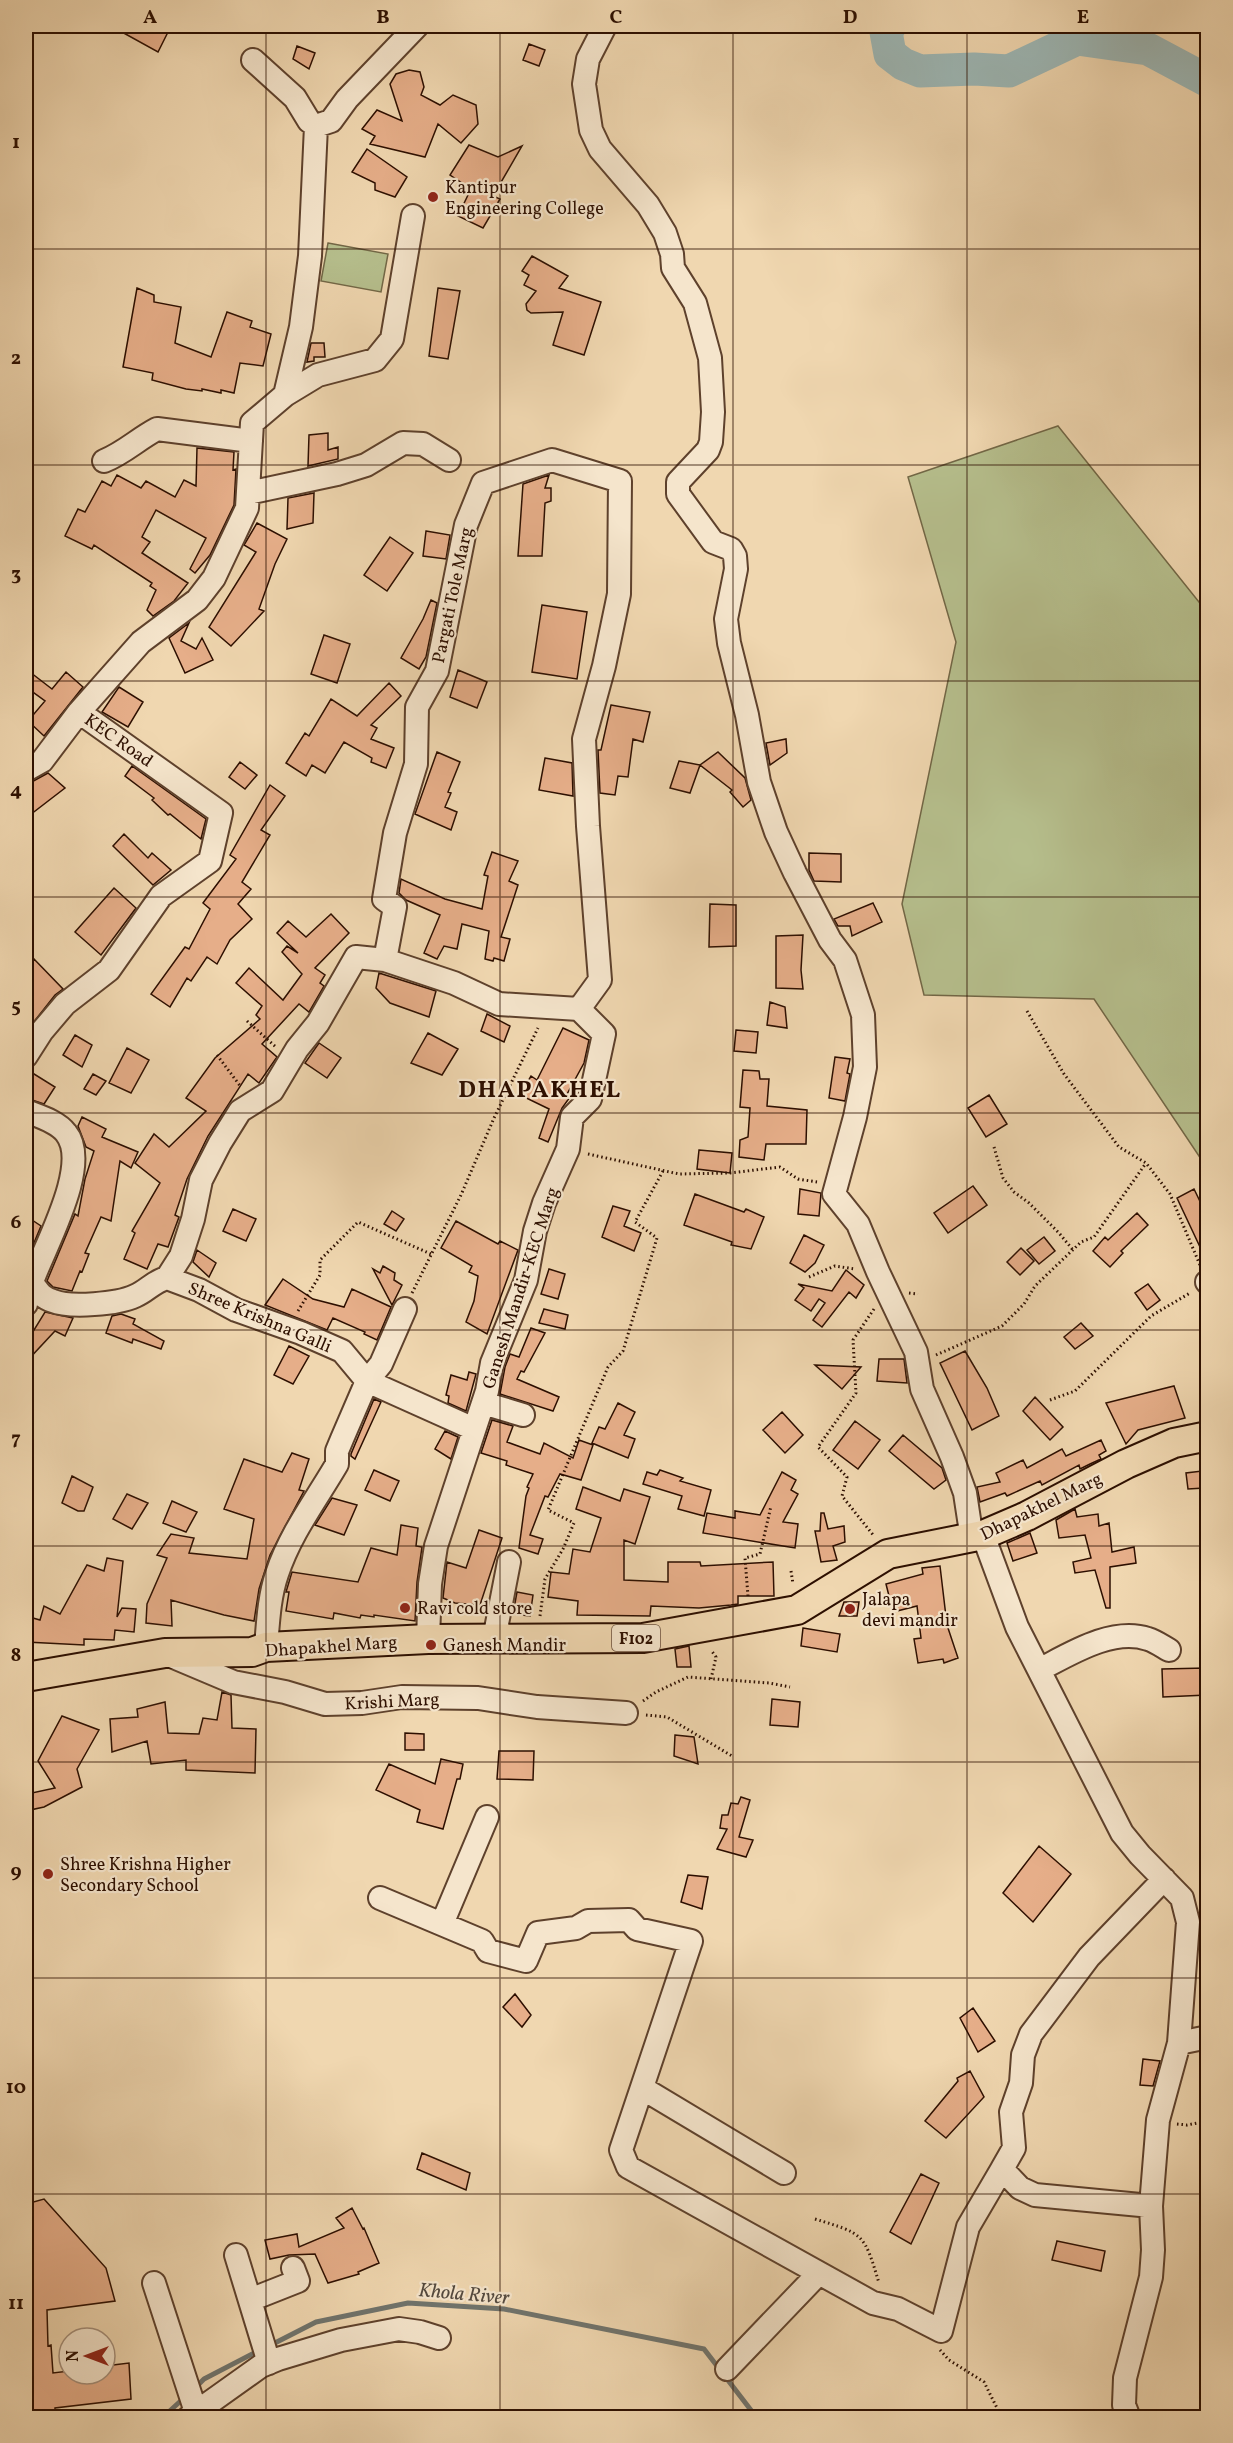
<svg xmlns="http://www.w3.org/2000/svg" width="1233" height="2443" viewBox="0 0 1233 2443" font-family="Vollkorn,serif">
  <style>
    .green { fill: #b6bf8d; stroke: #726746; stroke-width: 1.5 }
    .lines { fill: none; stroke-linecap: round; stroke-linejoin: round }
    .stream { stroke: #70746d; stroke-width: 5 }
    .river { stroke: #9db7b5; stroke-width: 33 }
    .building { fill: #e6ae89; stroke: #2d0f00; stroke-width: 1.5 }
    .minor-casing { stroke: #5e412c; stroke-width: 26 }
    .major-casing { stroke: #2d0f00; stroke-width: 32 }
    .path { stroke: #2d0f00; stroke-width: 3; stroke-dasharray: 1.5 3; stroke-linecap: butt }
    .minor { stroke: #f5e5cc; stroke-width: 22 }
    .major { stroke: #f0d7b0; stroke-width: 28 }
    .grid { fill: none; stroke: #2d0f00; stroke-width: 1.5; stroke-opacity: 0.55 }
    .poi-dot { fill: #8f2418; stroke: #f5e5cc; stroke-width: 2 }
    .labels { text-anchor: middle; stroke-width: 4.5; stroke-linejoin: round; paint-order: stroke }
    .shield { fill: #f5e5cc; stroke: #694f3d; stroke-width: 1.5 }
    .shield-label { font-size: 16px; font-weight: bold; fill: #2d0f00 }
    .poi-label { font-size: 18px; fill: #2d0f00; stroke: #f5e5cc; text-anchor: start }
    .street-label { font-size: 18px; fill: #2d0f00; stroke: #f5e5cc }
    .water-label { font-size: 20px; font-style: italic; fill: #544a3f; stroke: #f5e5cc }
    .district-label { font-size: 24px; font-weight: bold; letter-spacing: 1.5px; fill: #2d0f00; stroke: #f5e5cc }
    .neatline { fill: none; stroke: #2d0f00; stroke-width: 2 }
    .grid-label { font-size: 20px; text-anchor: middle; font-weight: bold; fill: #2d0f00 }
  </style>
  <rect width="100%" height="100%" fill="#f0d7b0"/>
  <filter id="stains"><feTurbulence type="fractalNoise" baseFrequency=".00333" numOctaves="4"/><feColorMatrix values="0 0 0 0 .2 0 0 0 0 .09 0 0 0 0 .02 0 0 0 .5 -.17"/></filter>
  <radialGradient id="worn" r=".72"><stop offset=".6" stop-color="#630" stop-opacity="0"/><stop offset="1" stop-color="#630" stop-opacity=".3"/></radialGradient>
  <path class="green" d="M328,243L388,254L381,292L321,281Z
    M1058,426L1207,612V1168L1094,999L924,995L902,904L956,642L908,477Z"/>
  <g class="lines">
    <path class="stream" d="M269,2346L316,2322L408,2303L504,2309L704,2349L757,2418
      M194,2389L204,2379L258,2351
      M162,2418L185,2397"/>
    <path class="river" d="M890,26L886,32L890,54L903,64L920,71L974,69L1009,71L1077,39L1148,49L1208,81"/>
  </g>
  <path class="building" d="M111,26H171L158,52Z
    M529,44L545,50L539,66L523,60Z
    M297,46L315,53L309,69L293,59Z
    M409,70L420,72L424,87L421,95L440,105L453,95L476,105L478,124L461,143L438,124L425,157L370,144L375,136L362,129L377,110L402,121L390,84L396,74Z
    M469,145L498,157L522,146L493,196L500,199L483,228L458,216L468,195L465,185L450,175Z
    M367,149L407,177L395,197L375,190V183L352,172Z
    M532,256L568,276L559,288L601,302L584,355L553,345L563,312L531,313L527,310L526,304L536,291L524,285L529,275L522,271Z
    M137,288L154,295V302L181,307L175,343L211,357L227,312L252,321L250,327L271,334L263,366L240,363L234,393L221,390V393L202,389V391L186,389L152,380L153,373L123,367Z
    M438,288L460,291L448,359L429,356Z
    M311,343H324L325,357H314V361L307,362Z
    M328,433V450L338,447V459L308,466L309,435Z
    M197,448L234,452L233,470L236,469L234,505L210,555L195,573L190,569L206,538L156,510L142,537L150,542L142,553L188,583L174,601L153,616L147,610L156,590L150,586L152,583L94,545L92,549L65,536L78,509L85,512L102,481L111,486L117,475L141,488L146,481L175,497L184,480L196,486Z
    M549,475L545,488H551V501L545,503L542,556H518L523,484Z
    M314,493L313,523L287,529L288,498Z
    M257,523L287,539L275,564L259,609L264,611L231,646L209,627L256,552L244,545Z
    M426,531L450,535L446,559L423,556Z
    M390,537L413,553L387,591L364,575Z
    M431,600L437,603L426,657L419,669L401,658L423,619Z
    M542,605L587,612L577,679L532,672Z
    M189,623L181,641L196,649L202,638L213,660L185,673L169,638Z
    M324,635L350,644L337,683L311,674Z
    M26,669L52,689L66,672L83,687L44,736L28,721L45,701L26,687Z
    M458,670L487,682L477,708L450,697Z
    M389,683L401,696L371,725L377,728L371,739L394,748L386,768L371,762L372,758L344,742L325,773L312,765L306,776L286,763L305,733L309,736L331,699L357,716Z
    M119,687L143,702L128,727L102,712Z
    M611,705L650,712L643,742L633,739L628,777L618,776L615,795L600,793L598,750H601Z
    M786,739L787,753L770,765L766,743Z
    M437,752L460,762L448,792L451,793L445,807L457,812L451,830L415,814Z
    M718,752L745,778L751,800L743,807L730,792L732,790L700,765Z
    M545,758L572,763L573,796L539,790Z
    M679,761L700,765L690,793L670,788Z
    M240,762L257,775L245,789L229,777Z
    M132,766L206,819L201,839L170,814L168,815L152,800L154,798L125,776Z
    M48,773L65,788L26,818V785Z
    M270,785L285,796L261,830L270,835L242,882L251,889L238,904L252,919L230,940L217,964L207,957L191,981L187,978L170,1007L151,994L185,947L189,949L210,909L203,903L236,859L230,855Z
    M124,834L148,858L152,853L171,870L153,885L113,846Z
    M492,852L518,861L509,881L518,885L501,937L510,939L504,961L494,958L493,961L485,959L489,931L462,924L457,949L444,946L437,959L424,953L440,915L406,900L399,893L401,879L445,899L482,909L488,876L484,875Z
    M809,853L841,854V882L814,881L809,870Z
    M114,888L136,908L101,955L75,932Z
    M873,903L882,922L852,936L850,926H838L834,919Z
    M710,904L736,905V946L709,947Z
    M331,914L349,933L315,968L325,975L320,983L324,986L309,1012L299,1004L262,1044L277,1057L259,1083L248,1074L208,1136L187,1179L175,1215L179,1217L168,1247L158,1244L147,1269L124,1259L135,1233L132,1231L160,1183L135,1163L154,1134L169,1147L206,1111L186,1098L215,1058L260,1019L256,1015L262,1006L236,983L249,968L283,1000L302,974L282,952L287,946L298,953L277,933L288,921L306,937Z
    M803,935L801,970L803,989L776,988V936Z
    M34,959L63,989L55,995L26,1032V970Z
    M379,973L436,991L429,1017L390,1003L376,988Z
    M770,1002L785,1007L787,1028L767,1025Z
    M487,1014L510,1026L504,1042L481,1031Z
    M563,1028L589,1040L584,1063L566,1096L570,1097L562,1108L548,1142L539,1138L549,1109L520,1095L531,1076L537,1080Z
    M736,1030L758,1032L756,1053L734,1051Z
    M428,1033L458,1049L442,1075L411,1063Z
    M75,1035L92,1045L82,1067L63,1055Z
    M319,1043L341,1058L327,1078L305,1063Z
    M127,1048L149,1060L131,1093L109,1083Z
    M835,1057L850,1059L847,1073L850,1074L845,1101L829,1098Z
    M26,1069L55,1087L44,1104L26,1098Z
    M743,1070L759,1071L760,1079H769L767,1106L807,1110L806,1144H766L764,1160L739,1157L740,1140L748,1137L750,1108L740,1107Z
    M93,1074L106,1081L96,1095L84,1089Z
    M989,1095L1007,1124L986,1137L968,1108Z
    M82,1117L106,1129L102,1137L138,1152L131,1168L120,1161L111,1221L101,1217L85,1253L89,1254L82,1272L80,1271L72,1291L53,1287L47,1281L75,1214L78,1216L85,1179L94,1151L86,1147L78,1126Z
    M699,1150L732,1153L730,1173L697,1169Z
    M973,1186L987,1205L948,1233L934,1213Z
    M800,1189L821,1193L819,1216L798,1214Z
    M1194,1189L1208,1218V1264L1177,1198Z
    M695,1194L744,1212L746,1209L764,1217L751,1249L731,1245L732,1242L684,1225Z
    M613,1206L630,1211L624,1226L641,1233L634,1251L602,1237Z
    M233,1209L256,1219L246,1241L223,1231Z
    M392,1211L404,1219L396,1231L384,1224Z
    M1137,1213L1148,1225L1121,1251L1123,1253L1110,1267L1093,1251L1105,1237L1108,1240Z
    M26,1216L41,1226L31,1250L26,1247Z
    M456,1221L498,1244L500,1241L518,1250L487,1334L466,1322L474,1301L478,1276L469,1272L472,1266L441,1248Z
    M804,1235L824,1245L815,1263L805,1272L790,1263Z
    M1044,1237L1055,1251L1039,1264L1027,1250Z
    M1021,1248L1034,1261L1020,1275L1007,1262Z
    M197,1250L216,1263L209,1277L193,1262Z
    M383,1266L395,1273L394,1280L402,1285L392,1305L373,1269L380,1273Z
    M549,1269L565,1274L558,1299L541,1294Z
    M846,1270L864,1285L856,1298L849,1292L822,1327L813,1320L825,1303L819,1299L811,1311L795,1300L804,1288L798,1284L832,1291Z
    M283,1279L313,1299L344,1307L352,1289L391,1307L377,1340L364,1334L365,1332L333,1318L327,1330L265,1305Z
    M1148,1284L1160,1300L1147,1310L1135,1293Z
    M544,1309L568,1315L565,1329L539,1323Z
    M45,1312L73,1318L65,1336L55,1331L26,1362V1343Z
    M121,1314L135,1319L133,1324L164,1341L161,1349L133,1339L132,1343L106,1333L112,1316Z
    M1081,1323L1093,1336L1075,1349L1064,1337Z
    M531,1328L545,1333L524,1372L521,1371L517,1379L559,1397L553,1411L500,1394L505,1367L510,1354L519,1357Z
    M289,1346L309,1356L293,1384L274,1375Z
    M965,1351L987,1388L999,1416L972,1430L940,1363Z
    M879,1359H904L907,1383L877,1381Z
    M815,1365L861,1367L842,1389Z
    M469,1372L476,1374L466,1411L448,1403L449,1396L446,1395L451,1375L467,1380Z
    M1174,1386L1185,1418L1138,1430L1126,1444L1106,1403Z
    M1035,1397L1063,1427L1050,1440L1023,1411Z
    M374,1399L381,1402L355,1459L351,1456V1454Z
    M618,1403L635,1412L624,1435L635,1439L628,1458L592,1443L599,1427L605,1429Z
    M782,1412L803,1435L785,1453L763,1430Z
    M492,1420L513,1426L507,1442L540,1454L544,1443L573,1458L579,1440L593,1445L581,1480L560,1474L548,1497L545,1496L530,1535L543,1539L538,1554L519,1548L526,1496L529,1488L527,1487L533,1474L506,1465L507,1461L481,1453Z
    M855,1421L880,1440L858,1469L833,1450Z
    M445,1431L458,1437L451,1459L435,1449Z
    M903,1435L942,1468L946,1480L934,1489L889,1451Z
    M1101,1440L1106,1451L1099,1455L1101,1459L1090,1464L1080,1469L1079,1465L1042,1485L1040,1481L1007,1496L1005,1493L980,1502L977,1487L1000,1482L996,1473L1023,1460L1027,1468L1062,1449L1066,1456Z
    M292,1453L309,1459L299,1490L304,1491L270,1555L259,1589L254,1621L224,1615L171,1600L172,1626L146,1623L147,1604L167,1558L157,1555L171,1534L194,1538L189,1553L247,1559L254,1519L224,1509L244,1459L282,1472Z
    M374,1470L399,1481L390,1501L365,1490Z
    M660,1470L683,1478L680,1481L711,1490L704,1516L678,1509L682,1496L643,1484L647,1472L657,1475Z
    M1202,1471L1204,1488L1188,1489L1186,1473Z
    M782,1472L796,1480L791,1490L798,1494L783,1522L798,1524L795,1548L703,1533L707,1513L735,1518V1511L760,1515Z
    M72,1476L93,1487L84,1511H78L62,1503Z
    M583,1487L620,1501L624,1489L650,1497L635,1544L624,1540V1580L668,1582V1562H700L701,1566L773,1562L774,1596H738V1604L731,1605L699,1608L651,1606L650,1616L577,1615L578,1601L548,1597L551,1572L569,1574L573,1549L590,1552L601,1518L576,1509Z
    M127,1494L148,1503L132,1529L113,1519Z
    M332,1498L357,1505L344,1535L315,1525Z
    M172,1501L197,1512L186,1532L163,1523Z
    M1075,1509L1077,1517L1098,1514L1099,1526L1109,1523L1112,1552L1134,1547L1136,1563L1110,1567V1608H1106L1095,1570L1075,1573L1073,1562L1091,1558L1085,1535L1059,1538L1056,1520Z
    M821,1513H824L828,1529L844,1526L845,1542L833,1546L837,1560L821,1562L815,1531H820Z
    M401,1525L418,1528L416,1546L422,1547L417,1582L415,1621L374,1615V1617L361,1615L360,1618L334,1613L333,1619L286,1611L289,1592H286L292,1572L358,1582L371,1548L397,1555Z
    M479,1530L502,1538L480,1605L455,1603L443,1598L447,1562L466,1568Z
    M1030,1533L1037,1553L1013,1561L1007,1543Z
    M107,1558L123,1561L117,1617L122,1608L136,1609L134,1632L115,1630L114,1640L84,1639V1645L26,1642V1616L40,1620L44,1606L60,1614L87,1565L104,1571Z
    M940,1566L947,1625L958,1658L944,1663L943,1659L918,1663L914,1639L921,1638L917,1606L893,1612L886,1584L923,1574L922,1568Z
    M517,1592L533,1595L530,1616L513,1614Z
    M844,1602H859L857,1616H839Z
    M803,1628L840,1634L837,1652L801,1646Z
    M689,1646L691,1667H677L675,1649Z
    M1206,1668L1207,1695L1163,1697L1162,1669Z
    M222,1692L231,1695L232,1728L256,1729L255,1773L186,1770V1760L151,1764L147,1741L112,1752L110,1719L138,1717L137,1709L165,1702L168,1733L199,1734L203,1718L217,1720Z
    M772,1699L800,1702L798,1727L770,1725Z
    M62,1716L99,1730L77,1769L82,1787L44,1807L30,1810L27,1794L55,1788L38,1761Z
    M405,1733L424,1734V1750H405Z
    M675,1735L694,1737L698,1764L674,1756Z
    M499,1751H534L533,1780L497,1779Z
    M441,1759L463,1764L460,1779H457L443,1829L417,1822L420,1810L376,1790L389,1764L435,1784Z
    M741,1797L750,1800L739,1837L753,1840L746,1857L717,1849L727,1829L720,1828L722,1815H728L731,1803L738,1804Z
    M1039,1846L1071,1874L1033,1922L1003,1893Z
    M688,1875L708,1877L702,1909L681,1902Z
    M515,1994L531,2015L522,2027L503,2007Z
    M973,2008L995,2041L978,2052L960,2018Z
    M1143,2059L1160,2061L1153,2086L1140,2085Z
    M970,2071L984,2097L946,2138L925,2121L958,2081L957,2078Z
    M422,2153L470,2173L466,2190L417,2169Z
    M921,2174L939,2183L911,2244L890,2232Z
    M44,2199L106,2268L115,2301L47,2310L48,2346L51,2345L53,2373L69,2371V2374H105V2366L129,2363L131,2399L55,2408V2415L26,2418V2204Z
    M352,2208L363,2229L364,2228L379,2263L358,2272L359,2274L328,2283L315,2254L289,2255L270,2259L265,2240L297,2234L299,2247L344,2228L336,2218Z
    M1057,2241L1105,2251L1101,2271L1052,2260Z"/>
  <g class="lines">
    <defs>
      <path id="minor" d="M605,26L588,59L584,84L591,130L600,149L648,205L665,233L672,254L673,268L695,303L710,358L713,412L711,442L708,450L678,482V494L713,542L731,549L735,556L736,569L726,619L729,643L747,715L759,782L776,832L795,873L830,940L845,960L863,1015L865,1067L855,1117L834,1194L858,1224L878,1272L916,1352L922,1389L952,1457L965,1493L972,1539
        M253,60L295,98L309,121L316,126L331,121L347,99L417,26
        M285,395L301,327L310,256L316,126
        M104,461C124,453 138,439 157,429L251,441
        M248,493L337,474L366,465L403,443L423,444L449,460
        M26,770L42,761L79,712
        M385,960L454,983L499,1004L579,1009L604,1034L590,1099L572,1117L568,1149L544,1203L535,1231L526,1280L492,1363L487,1391L436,1546L430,1584L428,1639
        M26,1056L42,1031L65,1004L109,970L161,896L210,861L221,813L79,712L141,642L197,600L214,578L247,508L252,423L285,395L318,375L375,360L392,339L413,216
        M26,1111C38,1116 57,1121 66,1133C92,1165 43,1249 32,1282C29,1289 27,1297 26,1304
        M167,1278L199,1290L236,1310L301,1333L342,1351L367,1381L474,1429
        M26,1279C38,1285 35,1295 53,1301C70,1308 118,1304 135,1296C147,1291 154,1281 167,1278L181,1256L193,1219L201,1180L220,1143L240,1111L272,1091L297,1049L318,1023L356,957L385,960L395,907L384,899L395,833L416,764L417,707L437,671L466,525L483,483L552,460L620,481L619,594L604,666L584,739L588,826L600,980L579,1009
        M1207,1282L1208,1283
        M483,1403L523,1415
        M983,1535L1017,1627L1122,1833L1140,1855L1182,1898L1188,1922L1179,2043L1158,2120L1151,2206L1153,2250L1151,2277L1125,2378L1124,2405L1129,2418
        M494,1639L509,1562
        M266,1647C268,1623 269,1597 277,1574C290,1534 316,1500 337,1464V1451L342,1439L367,1381L381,1364L405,1309
        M169,1655L233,1682L285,1692L325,1704L362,1703L402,1697L478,1698L537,1707L626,1713
        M1039,1670C1070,1654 1112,1627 1148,1639C1155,1641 1162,1646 1169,1650
        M380,1898L482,1941L488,1951L526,1961L538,1933L576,1928L588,1921L629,1920L637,1929L691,1941L621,2150L628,2167L873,2303L898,2309L941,2331L968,2227L1002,2169
        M442,1924L487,1817
        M1179,2043L1208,2037
        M642,2088L784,2173
        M1151,2206L1035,2195L1020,2188L1002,2169L1014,2148L1011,2112L1021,2083L1023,2055L1031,2034L1089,1957L1164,1879
        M236,2255L269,2363
        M154,2283L196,2412
        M250,2300L298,2281L293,2268
        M727,2369L819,2273
        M188,2418L261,2366L278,2359L341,2340L399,2329L420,2332L439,2338"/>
      <path id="major" d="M26,1677L165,1653L252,1652L266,1647L428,1639L643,1638L797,1610L888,1554L983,1535L1027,1516L1126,1464L1174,1443L1208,1436"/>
    </defs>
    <use href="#minor" class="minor-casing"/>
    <use href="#major" class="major-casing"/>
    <path class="path" d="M1027,1011L1064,1074L1119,1147L1146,1163L1170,1194L1200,1265
      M247,1021L276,1047
      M217,1055L241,1087
      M994,1147L1003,1178L1014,1192L1029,1203L1059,1233L1073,1250
      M588,1154L679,1174L730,1173L780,1167L798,1179L817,1182
      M809,1277L835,1266L855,1269
      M412,1293L461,1195L494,1118L538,1028
      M909,1293L918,1294
      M874,1309L853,1340L856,1393L818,1447L847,1477L842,1496L874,1536
      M298,1311L320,1275V1260L358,1222L431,1254
      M936,1355L1002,1326L1024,1304L1035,1286L1081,1242L1094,1237L1146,1163
      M1050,1400L1075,1391L1151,1316L1190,1293
      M791,1571L793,1584
      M748,1596L745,1558L760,1554L771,1506
      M540,1616L545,1579L563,1549L574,1523L548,1510L608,1367L623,1351L657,1238L635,1222L663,1171
      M711,1679L716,1657L711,1650
      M643,1701L656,1692L688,1677L769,1683L790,1687
      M646,1715L667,1717L732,1756
      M1177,2124L1187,2125L1208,2121
      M815,2219C864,2234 864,2233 879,2283
      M940,2350L949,2360L984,2382L1002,2418"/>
    <use href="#minor" class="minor"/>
    <use href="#major" class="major"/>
  </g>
  <path class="grid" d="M266,26V2418M500,26V2418M733,26V2418M967,26V2418M26,249H1208M26,465H1208M26,681H1208M26,897H1208M26,1113H1208M26,1330H1208M26,1546H1208M26,1762H1208M26,1978H1208M26,2194H1208"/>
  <g class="poi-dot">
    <circle cx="433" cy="197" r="6"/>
    <circle cx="405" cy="1608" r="6"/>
    <circle cx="850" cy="1609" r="6"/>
    <circle cx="431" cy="1645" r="6"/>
    <circle cx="48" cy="1874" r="6"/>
  </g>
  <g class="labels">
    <rect class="shield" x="612" y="1625" width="48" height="26" rx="4.5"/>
    <g class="shield-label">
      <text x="636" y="1644">F102</text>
    </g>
    <g class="poi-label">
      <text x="445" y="193">Kantipur<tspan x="445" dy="21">Engineering College</tspan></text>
      <text x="862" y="1605">Jalapa<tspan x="862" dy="21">devi mandir</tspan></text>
      <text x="417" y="1614">Ravi cold store</text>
      <text x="443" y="1651">Ganesh Mandir</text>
      <text x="60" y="1870">Shree Krishna Higher<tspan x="60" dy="21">Secondary School</tspan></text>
    </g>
    <g class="street-label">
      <text transform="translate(452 595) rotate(-78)" y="6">Pargati Tole Marg</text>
      <text transform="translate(119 740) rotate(35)" y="6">KEC Road</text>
      <text transform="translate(520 1288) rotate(-72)" y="6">Ganesh Mandir-KEC Marg</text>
      <text transform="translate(260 1317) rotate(23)" y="6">Shree Krishna Galli</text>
      <text transform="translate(1041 1506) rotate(-26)" y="6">Dhapakhel Marg</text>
      <text transform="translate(331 1646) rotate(-4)" y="6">Dhapakhel Marg</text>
      <text transform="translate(392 1701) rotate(-3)" y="6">Krishi Marg</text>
    </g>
    <g class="water-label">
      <text transform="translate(464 2293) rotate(5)" y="7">Khola River</text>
    </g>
    <g class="district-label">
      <text x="540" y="1097">DHAPAKHEL</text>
    </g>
  </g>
  <rect width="1233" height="2443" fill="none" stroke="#f0d7b0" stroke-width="66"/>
  <g transform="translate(87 2356) rotate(270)"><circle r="28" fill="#f5e5cc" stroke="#a58f7a" stroke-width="1.5"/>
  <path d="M0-4.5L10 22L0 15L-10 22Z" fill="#8f2418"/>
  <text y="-9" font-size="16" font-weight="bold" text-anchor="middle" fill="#2d0f00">N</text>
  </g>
  <rect x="33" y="33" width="1167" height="2377" class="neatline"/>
  <g class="grid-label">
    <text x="150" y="23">A</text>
    <text x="383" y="23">B</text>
    <text x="616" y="23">C</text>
    <text x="850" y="23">D</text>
    <text x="1083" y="23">E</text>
    <text x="16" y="148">1</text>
    <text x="16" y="364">2</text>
    <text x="16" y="580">3</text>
    <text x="16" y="796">4</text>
    <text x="16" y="1012">5</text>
    <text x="16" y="1228">6</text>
    <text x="16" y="1444">7</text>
    <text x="16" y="1661">8</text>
    <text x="16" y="1877">9</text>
    <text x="16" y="2093">10</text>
    <text x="16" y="2309">11</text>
  </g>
  <rect width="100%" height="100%" filter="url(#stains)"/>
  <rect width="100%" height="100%" fill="url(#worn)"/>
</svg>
